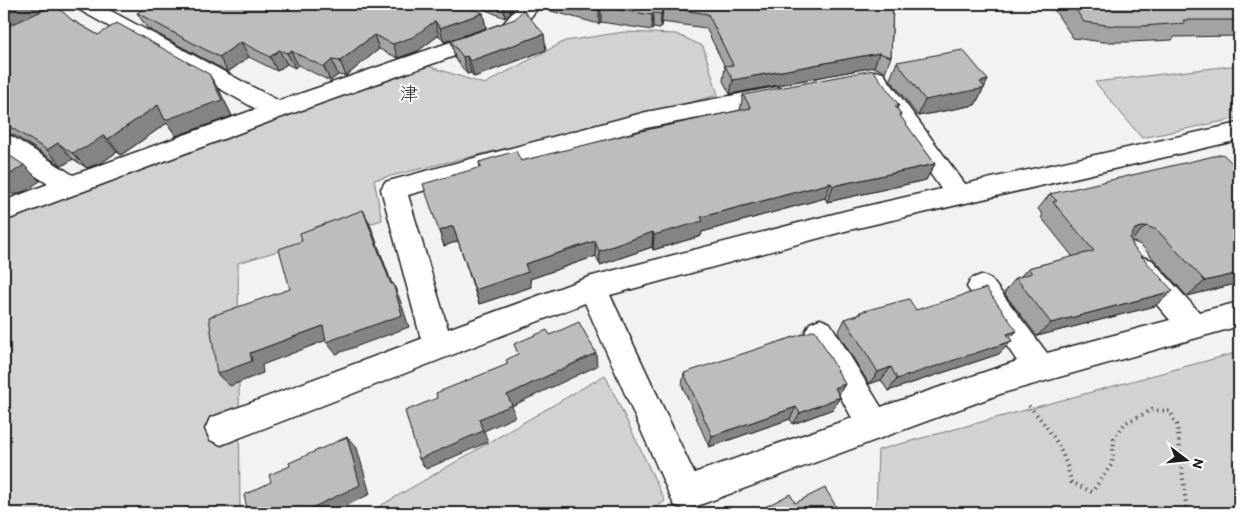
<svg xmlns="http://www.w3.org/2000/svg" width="1243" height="517" viewBox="0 0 1243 517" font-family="Itim,'Klee One',sans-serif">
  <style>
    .green { fill: #d2d2d2; stroke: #777 }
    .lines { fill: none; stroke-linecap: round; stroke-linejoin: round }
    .minor-tunnel { stroke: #d2d2d2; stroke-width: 31; stroke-dasharray: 31 15; stroke-linecap: butt }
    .minor-casing { stroke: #1c1c1c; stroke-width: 3 }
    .path { stroke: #1c1c1c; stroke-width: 4; stroke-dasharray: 1 4.5; stroke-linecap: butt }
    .minor { fill: #fff; fill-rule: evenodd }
    .wall { fill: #a3a3a3; stroke: #1c1c1c }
    .shaded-wall { fill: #848484; stroke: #1c1c1c }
    .building { fill: #bdbdbd; stroke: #1c1c1c }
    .labels { text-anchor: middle; stroke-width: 4; stroke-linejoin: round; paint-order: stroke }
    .neighbourhood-label { font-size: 19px; fill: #1c1c1c; stroke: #fff }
  </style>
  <rect width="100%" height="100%" fill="#f2f2f2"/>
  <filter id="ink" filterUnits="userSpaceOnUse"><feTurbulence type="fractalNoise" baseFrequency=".02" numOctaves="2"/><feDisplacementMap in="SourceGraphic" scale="10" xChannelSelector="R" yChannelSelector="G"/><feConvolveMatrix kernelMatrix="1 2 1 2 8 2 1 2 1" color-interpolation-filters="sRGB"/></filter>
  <g filter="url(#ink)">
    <path class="green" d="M624,32L676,34L703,46L718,95L619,121L374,180L382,220L238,263L240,513H4V220L282,112L428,66L484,84L565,41Z
      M1239,65V118L1142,138L1095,82Z
      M1239,352V513H876L878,450Z
      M605,375L665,501L649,513H368Z"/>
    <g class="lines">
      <path class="minor-tunnel" d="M4,509L221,429"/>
      <defs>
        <path id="minor" d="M73,4H98L279,101L503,24L520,4H541L517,34L285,116L4,221V201L48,184L4,155V134L13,137L73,175L256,109L76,8Z
          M875,71L883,73L965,184L1239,123V140L849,230L610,295L694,473L852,418L805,332L810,323L820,319L830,323L881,407L1017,361L967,287L971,279L981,275L991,279L1047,353L1170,320L1132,276L1128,268L1132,260L1142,257L1152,260L1199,312L1239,302V326L1003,393L686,510L674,505L585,303L221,445L210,440L205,429L210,418L421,339L381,189L385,182L646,112L777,87L785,89L788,95L785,101L777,103L646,128L408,195L448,329L592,276L849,210L941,189L864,78L867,73Z"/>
      </defs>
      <use href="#minor" class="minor-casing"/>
      <path class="path" d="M1029,406C1050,429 1065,450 1071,482L1092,492L1112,464L1114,439L1125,423L1152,410L1170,411L1177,425L1187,513"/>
      <use href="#minor" class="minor"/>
    </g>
    <path class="wall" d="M4,4L51,7L72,20L98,35L219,90L232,116L176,136L167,123L121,155L117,152L101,163L87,168L73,159L62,166L14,135L4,133Z
      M472,4H511L512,10L505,18Z
      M539,4H893L891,57L885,72L874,67L730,94L723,81L725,67L706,28L662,22L660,29L653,28L652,30L601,22L599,24L540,8Z
      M1056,4H1239V36L1174,37L1172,40L1130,42H1103L1073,38L1053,8Z
      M137,13H483L486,28L444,42L439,35L418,51L398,58L379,49L346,76L338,75L330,81L298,65L295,68L287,64L277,71L249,57L228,72L147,28Z
      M451,41L546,50L474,77L471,73L467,74L455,58Z
      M897,62L988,80L975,105L918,116L890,79Z
      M743,95L899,105L897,109L901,114L900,116L935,164L926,180L827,202L825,198L702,232L701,236L653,250L652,247L600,265L596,256L530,279L531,287L479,304L458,241L444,246L439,231L480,167L479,162L521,161L740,110Z
      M1239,160V167L1236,164Z
      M1239,170V283L1187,296L1141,245L1131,241L1155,306L1037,336L1004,293L1016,278L1020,277L1028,268L1073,257L1041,217L1043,215L1038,209L1050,194Z
      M916,310L1010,338L1012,341L999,354L888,391L881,380L869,384L838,333L845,319L858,315L860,312Z
      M684,373L845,384L839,394L840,397L833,409L793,424L790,419L709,447L682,385Z"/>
    <path class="shaded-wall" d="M16,4H49L53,9L4,32V9Z
      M503,4H511L512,10L505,18Z
      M601,7V22L599,24V10Z
      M663,7L662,22L660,29L661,14Z
      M483,13L486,28L444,42L440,28Z
      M653,13V28L652,30V15Z
      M435,21L439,35L418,51L398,58L393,44Z
      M544,34L546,50L474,77L470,61Z
      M374,35L379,49L346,76L340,61Z
      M241,42L249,57L228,72L219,57Z
      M279,50L287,64L277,71L270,57Z
      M291,51L298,65L295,68L287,53Z
      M879,53L874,67L730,94L733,80Z
      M467,56L471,73L467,74L463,57Z
      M332,60L338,75L330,81L324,67Z
      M209,74L219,90L232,116L176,136L167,123L121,155L108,139L158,105Z
      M988,80L975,105L918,116L925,100L980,82Z
      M103,136L117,152L101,163L87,168L72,153Z
      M58,143L73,159L62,166L47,150Z
      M935,164L926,180L827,202L833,186Z
      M24,165L40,181L25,191L13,195L4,187V177Z
      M831,183L825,198L702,232L701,236L653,250L654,235L701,217Z
      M4,188L10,193L4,197Z
      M363,210L370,224L395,292L393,283L399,297L409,327L336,354L326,342L391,284Z
      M453,226L458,241L444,246L439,231Z
      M1146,226L1131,241L1119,244L1135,229Z
      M653,232L652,247L600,265L599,251Z
      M595,241L596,256L530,279L531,287L479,304L475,290L525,264Z
      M1239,273V283L1187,296L1205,281Z
      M1173,291L1155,306L1037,336L1051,323Z
      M323,326L332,338L262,365L263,373L230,386L217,374L250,353Z
      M1017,331L1005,343L1012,341L999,354L888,391L897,379L1007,334Z
      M596,353L597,366L512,406L515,417L484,431L488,442L426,469L419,459L479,419L507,395Z
      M891,367L881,380L869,384L878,372Z
      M845,384L838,396L835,388Z
      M840,397L833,409L793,424L800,413Z
      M796,407L790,419L709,447L712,436Z
      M347,437L357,448L370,494L331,513H301Z"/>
    <path class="building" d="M4,4H16L4,9Z
      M153,4H460L483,13L440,28L435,21L413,37L393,44L374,35L340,61L332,60L324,67L291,51L287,53L279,50L270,57L241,42L219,57L137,13Z
      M576,4H893L891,57L879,53L733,80L725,66L733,65L708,14L663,7L661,14L653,13L652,15L601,7L599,10Z
      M1072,4H1239V20H1183L1185,23L1142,26H1115L1084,22Z
      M55,5L72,20L98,35L117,23L209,74L222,100L165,120L158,105L108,139L103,136L87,147L72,153L58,143L47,150L4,123V28Z
      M523,10L544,34L470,61L467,56L463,57L451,41L515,19Z
      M963,50L988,80L980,82L985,88L925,100L897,62Z
      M873,70L899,105L895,106L901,114H899L935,164L833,186L831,183L701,217L703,221L654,235L653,232L599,251L595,241L525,264L528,272L475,290L453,226L439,231L423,184L481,167L479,162L516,151L521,161L641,131L751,108L743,95Z
      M4,152L24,165L8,176L4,177Z
      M1223,154L1239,170V273L1205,281L1157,230L1146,226L1135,229L1130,238L1134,248L1173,291L1051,323L1016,278L1032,273L1028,268L1094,251L1053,202L1057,201L1050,194Z
      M363,210L391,284L393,283L402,315L326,342L323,326L250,353L252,361L217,374L209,317L290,289L279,249L302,241L300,233Z
      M986,288L1017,331L1007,334L1012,341L897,379L891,367L878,372L845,319L861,314L860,312L909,299L916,310Z
      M579,322L596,353L507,395L512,405L479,419L483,431L419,459L405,411L437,398L436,393L508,364L506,360L518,354L514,344L547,330L550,335Z
      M815,330L845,384L835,388L840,397L800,413L796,407L712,436L684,373Z
      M347,437L360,485L301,513H248L244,495L271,482L269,475L290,466L289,463Z
      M825,488L840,513H754L790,494L795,503Z"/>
  </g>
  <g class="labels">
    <g class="neighbourhood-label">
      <text x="409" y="100">津</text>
    </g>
  </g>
  <rect width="1243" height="517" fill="none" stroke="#fff" stroke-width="20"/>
  <rect x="10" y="10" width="1223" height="497" fill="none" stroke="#1c1c1c" stroke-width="2" filter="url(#ink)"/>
  <g transform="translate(1186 460) rotate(106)" stroke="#ffffff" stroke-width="4" paint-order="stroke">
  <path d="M0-4L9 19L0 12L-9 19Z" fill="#1c1c1c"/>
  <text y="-8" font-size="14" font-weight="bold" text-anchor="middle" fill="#1c1c1c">N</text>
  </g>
</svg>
